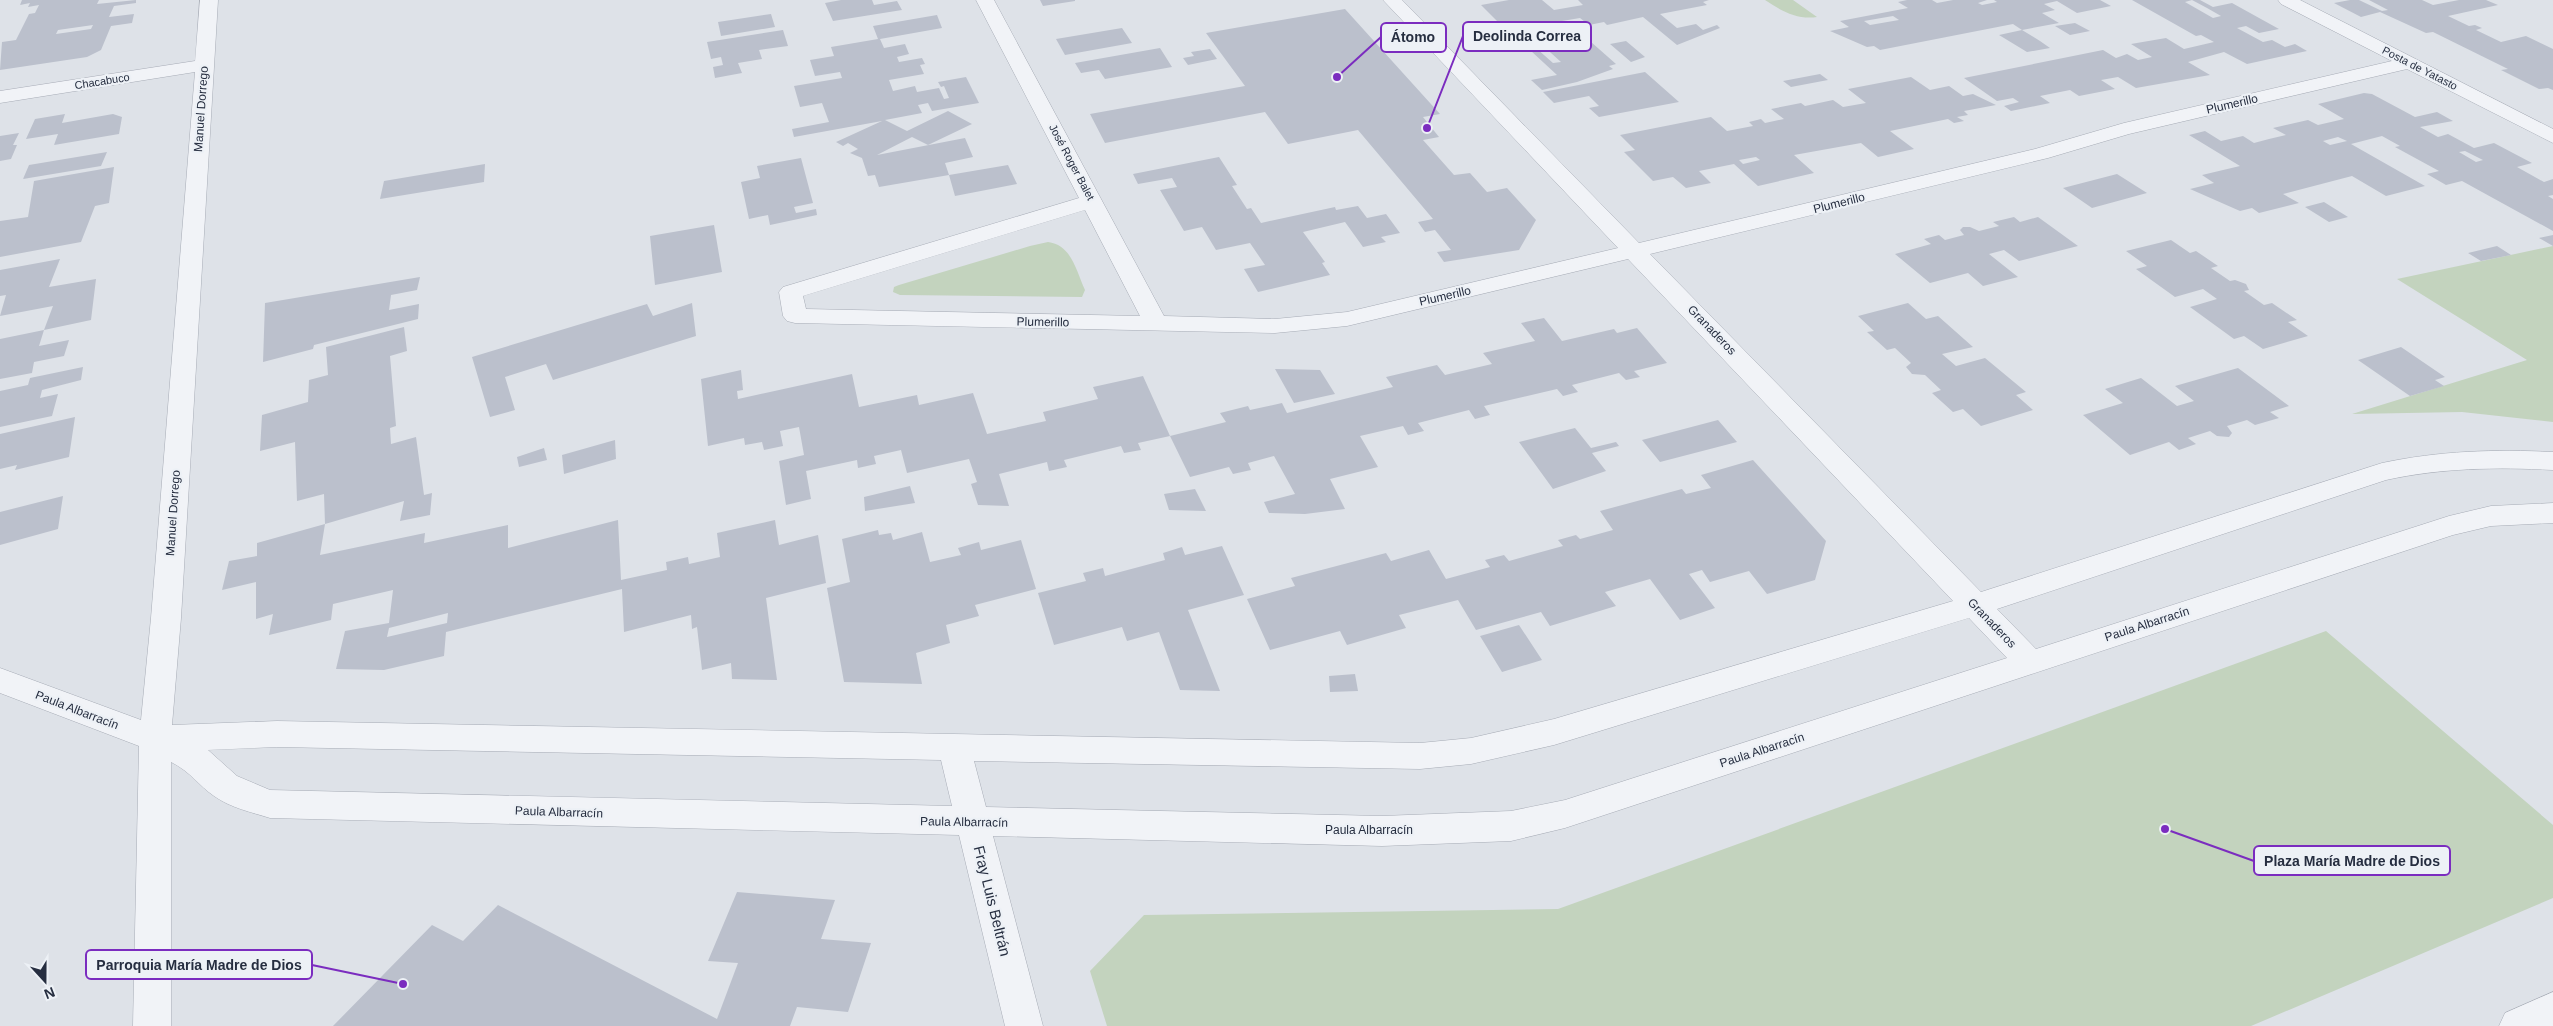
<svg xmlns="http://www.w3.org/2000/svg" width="2553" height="1026" viewBox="0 0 2553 1026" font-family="Helvetica,sans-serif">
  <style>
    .green { fill: #c3d3be }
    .building { fill: #bbc0cc; fill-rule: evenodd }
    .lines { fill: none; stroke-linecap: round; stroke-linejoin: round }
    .street-casing { stroke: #a7acb6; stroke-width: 1 }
    .street { fill: #f1f3f7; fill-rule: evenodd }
    .labels { text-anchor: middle; stroke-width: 4.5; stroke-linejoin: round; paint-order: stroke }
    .far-street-label { font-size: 11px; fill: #262e40; stroke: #edf1f6 }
    .street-label { font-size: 12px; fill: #262e40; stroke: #edf1f6 }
    .near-street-label { font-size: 15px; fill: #262e40; stroke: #edf1f6 }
    .leader { fill: none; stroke: #7b2cbf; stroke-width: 2 }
    .callout-dot { fill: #7b2cbf; stroke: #edf1f6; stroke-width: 2 }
    .callout { fill: #edf1f6; stroke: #7b2cbf; stroke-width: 2 }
    .callout-label { font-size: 14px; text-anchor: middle; font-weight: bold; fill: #262e40 }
  </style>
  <rect width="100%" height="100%" fill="#dee2e8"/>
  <path class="green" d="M1765,0H1793L1817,17C1798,20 1781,11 1765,0Z
    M1048,242C1072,245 1076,271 1085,290L1082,297L900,295L893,292L894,287L899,285L1030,246Z
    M2553,246V422L2462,412L2352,414L2527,360L2397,279Z
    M2326,631L2553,825V898L2251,1026H1107L1090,971L1144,915L1558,909Z"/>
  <path class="building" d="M22,0H99L97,4L136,0V3L114,6L109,17L134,14L132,23L111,26L101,50L87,57L0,70L2,42L16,40L29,14L35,13L39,5L28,7L30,3L20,5ZM93,25L91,29L56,34L58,30Z
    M841,0H872L874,5L897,1L902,10L833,21L825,3Z
    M1040,0H1075V1L1043,6Z
    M1509,0H1542L1554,10L1583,5L1578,0H1709L1703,2L1707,5L1660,14L1677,28L1696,24L1703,30L1717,25L1720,28L1677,45L1643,17L1607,25L1604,22L1589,25L1580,18L1562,21L1570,28L1574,27L1616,64L1609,66L1613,69L1577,82L1542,90L1531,80L1557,75L1516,37L1497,41L1490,34L1521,29L1513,21L1500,24L1481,5ZM1544,46L1551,53L1561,62L1553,63L1536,48Z
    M1907,0H1932L1937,3L1953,0H1987L1978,3L1982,5L1997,2L1994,0H2100L2111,6L2077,13L2057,1L2044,4L2055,10L2042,13L2059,23L2022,30L2013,24L1880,50L1874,46L1867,47L1830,31L1849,27L1840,21L1908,8L1898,2ZM1893,16L1899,20L1870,25L1864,21Z
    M2132,0H2200L2213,7L2232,3L2279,29L2259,33L2246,26L2237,28L2263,42L2272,40L2285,47L2295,44L2307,51L2247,64L2224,52L2188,62L2210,75L2136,88L2118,77L2101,80L2115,89L2079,96L2070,90L2040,96L2050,103L2011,111L2004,106L2019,102L2013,98L1997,101L1964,78L2103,50L2116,58L2127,54L2138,60L2152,57L2131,44L2166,38L2184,49L2214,42L2201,35L2196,36ZM2192,0L2207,8L2221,16L2213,18L2185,2Z
    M2350,0H2359L2382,11L2388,10L2369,0H2422L2433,5L2459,0H2486L2498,5L2448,16L2469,26L2475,25L2482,28L2476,30L2501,42L2526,36L2553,49V90L2548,88L2539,89L2501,70L2508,69L2433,32L2426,33L2380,12L2361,17L2334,3Z
    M1345,9L1440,114L1423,117L1439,137L1423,140L1454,175L1470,173L1487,192L1507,188L1536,220L1519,250L1444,262L1437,252L1451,250L1435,230L1425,232L1418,222L1433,219L1358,130L1288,144L1265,112L1105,143L1090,114L1245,86L1206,33Z
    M771,14L775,27L721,36L718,22Z
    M937,15L942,28L880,39L884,48L905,44L909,54L897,57L899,62L922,58L925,64L920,65L924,74L889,80L893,91L915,86L917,92L939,88L944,99L949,98L944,86L941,87L938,82L966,77L979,103L932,111L928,103L918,105L922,113L885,120L907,131L948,111L972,124L928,145L912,137L877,155L965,138L973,157L945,163L949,175L879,187L875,175L868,176L862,158L850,153L858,149L848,143L843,146L836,142L882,121L794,137L792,129L829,122L822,103L800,107L794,86L842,78L840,72L815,76L810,60L834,56L831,47L878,39L873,26Z
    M2075,23L2090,31L2070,35L2055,26Z
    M1122,28L1132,43L1065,55L1056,39Z
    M783,30L788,46L759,50L762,59L738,63L742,73L715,78L713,67L723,65L721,57L711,59L707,42Z
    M2022,30L2040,41L2050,48L2027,52L1999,35Z
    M1626,41L1645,57L1631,62L1610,44Z
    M1160,48L1172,67L1105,79L1099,70L1081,73L1075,63Z
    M1210,49L1217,59L1188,65L1183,58L1194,56L1191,52Z
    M1645,72L1679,102L1599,117L1589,108L1599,106L1589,96L1554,103L1543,92Z
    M1820,74L1828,80L1791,87L1783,81Z
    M1911,77L1930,90L1949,86L1963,96L1973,94L1996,105L1964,111L1968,115L1957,117L1964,121L1954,123L1948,119L1890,131L1914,149L1878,157L1861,143L1794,155L1814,173L1758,186L1734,164L1699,171L1711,183L1686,188L1673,177L1653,181L1624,152L1635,150L1620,135L1711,117L1727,131L1753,126L1749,122L1761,119L1765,123L1784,119L1771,109L1801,103L1805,106L1833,100L1843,107L1866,103L1848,89ZM1756,157L1760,160L1743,164L1739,160Z
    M2364,93L2372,94L2415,117L2437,112L2453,121L2420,127L2438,137L2448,134L2474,148L2494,143L2532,163L2517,167L2544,182L2553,179V195L2548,196L2553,199V231L2462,181L2446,185L2427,174L2439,171L2395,147L2400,146L2382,136L2351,144L2425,186L2386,196L2352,176L2283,194L2299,203L2259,213L2252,208L2240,211L2190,189L2214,183L2202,175L2240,166L2189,135L2205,131L2221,141L2243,136L2254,143L2269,139L2286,135L2273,128L2308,120L2318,125L2344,119L2318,104ZM2338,137L2347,141L2330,145L2323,141ZM2465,151L2483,160L2476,162L2459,152Z
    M65,114L62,123L113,114L122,117L119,134L54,145L58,134L26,139L35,119Z
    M19,133L13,145H17L11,159L0,161V136Z
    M107,152L101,166L23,179L29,165Z
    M1219,157L1237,185L1232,186L1247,209L1251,208L1261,223L1335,207L1336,210L1358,206L1367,218L1386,214L1400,233L1381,237L1386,242L1363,247L1345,222L1303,232L1325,262L1322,263L1330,275L1258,292L1244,269L1265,265L1250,243L1216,250L1202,227L1184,231L1160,190L1177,187L1172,178L1138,184L1133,174Z
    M801,158L813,203L794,207L796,213L816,209L817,215L770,225L768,215L749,219L741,182L760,178L757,166Z
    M485,164L484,182L380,199L384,181Z
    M1008,165L1017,184L955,196L949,175Z
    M114,167L109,203L95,206L81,242L0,257V221L28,217L34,181Z
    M2117,174L2147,193L2092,208L2063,188Z
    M2324,202L2348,217L2329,222L2305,207Z
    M2014,217L2020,222L2038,217L2078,246L2019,261L2004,250L1989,254L2018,277L1983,286L1968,273L1930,283L1895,254L1931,244L1924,239L1939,235L1945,240L1964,235L1960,230L1963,227H1970L1979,231L1999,226L1993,222Z
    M714,225L722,272L655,285L650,236Z
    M2553,235V246L2539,238Z
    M2171,240L2190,253L2196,251L2218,266L2211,268L2230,281L2235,280L2246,284L2249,290L2244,291L2264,305L2272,303L2297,320L2288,322L2308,336L2263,349L2244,336L2234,339L2190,307L2217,299L2203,289L2175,297L2136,269L2147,266L2126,251Z
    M2497,246L2511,255L2481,261L2468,253Z
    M60,259L49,287L96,279L91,320L44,330L53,306L0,316L6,295L0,296V270Z
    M420,277L417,290L391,295L389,310L419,304L418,319L314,345L313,349L263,362L265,303Z
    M692,303L696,336L553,380L546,364L505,377L515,410L490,417L472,357L647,304L653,316Z
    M1908,303L1926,319L1938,316L1973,347L1942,354L1956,366L1985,358L2026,392L2016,395L2033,410L1981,426L1963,409L1953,412L1932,393L1941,390L1925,375L1912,374L1906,367L1911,363L1895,348L1887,350L1867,332L1874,331L1858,316Z
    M1544,318L1562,341L1614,329L1617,333L1637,328L1667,363L1634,371L1640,377L1626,380L1619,373L1572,385L1578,392L1563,396L1557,389L1484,406L1490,415L1475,419L1469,410L1418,423L1424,431L1408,435L1403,426L1360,436L1378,467L1330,479L1345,509L1305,514L1269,513L1264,502L1295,494L1274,456L1248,463L1251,470L1233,474L1229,467L1190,477L1170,436L1226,422L1220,413L1248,406L1250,410L1282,403L1287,413L1393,387L1386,377L1437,365L1445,375L1492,364L1483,353L1535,341L1521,323Z
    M404,327L407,351L390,356L396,426L390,428L391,444L416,437L424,495L432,493L430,515L400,521L404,501L325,524L320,555L425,533L424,543L508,525V548L618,520L621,580L667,570L666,562L688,557L689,564L720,557L717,533L775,520L779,545L818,535L826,583L766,598L777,680L732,679L731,663L702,670L697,627L692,629L691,615L624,632L622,589L446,632L444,656L384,670L336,669L345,631L389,623L393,590L333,604L331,620L269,635L273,614L256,619V582L222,590L229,561L257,556V543L325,524L324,494L297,501L295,442L260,451L262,415L308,402L309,380L328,375L326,347ZM448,613L447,623L387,637L389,628Z
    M44,330L39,346L69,340L64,356L34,362L32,373L0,379V339Z
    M2401,347L2445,377L2435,380L2444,386L2410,396L2358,360Z
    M83,367L81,380L42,390L40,398L58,394L52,416L0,427V391L28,385L30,378Z
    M2238,368L2289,406L2270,412L2279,418L2255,425L2247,420L2227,426L2232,433L2229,437L2217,436L2210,431L2188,438L2196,444L2179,450L2169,442L2130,455L2083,415L2123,403L2105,389L2141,378L2177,406L2194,401L2175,386Z
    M1275,369L1320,370L1335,394L1294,403Z
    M741,370L743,390L737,391L738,399L852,374L859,407L917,395L919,405L973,393L987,434L1046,421L1043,412L1098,399L1093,387L1143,376L1170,436L1138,443L1141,450L1124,453L1121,446L1064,460L1067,467L1049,471L1047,462L999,474L1009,506L978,505L971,484L977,482L969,459L907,473L901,450L874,456L876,464L858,468L857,460L806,471L811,499L786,505L779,461L804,455L799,427L780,431L783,446L764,450L762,442L745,445L744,438L708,446L701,379Z
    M75,417L69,457L15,470L17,465L0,469V434Z
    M1718,420L1737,442L1660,462L1642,440Z
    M1575,428L1591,448L1616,442L1619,446L1592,453L1606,471L1553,489L1519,442Z
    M615,440L616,459L564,474L562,455Z
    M544,448L547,460L519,467L517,457Z
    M1753,460L1826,541L1815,580L1767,594L1749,571L1710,582L1702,570L1689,574L1715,608L1680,620L1650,579L1605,592L1616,606L1550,626L1541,612L1476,630L1458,600L1399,615L1406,628L1371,638L1347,645L1340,631L1270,650L1247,599L1295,586L1291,578L1386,553L1391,561L1429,550L1446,579L1490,567L1485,560L1504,555L1509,561L1563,546L1558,540L1576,535L1580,539L1613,530L1600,511L1682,489L1686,494L1711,488L1701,475Z
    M910,486L915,503L865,511L864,497Z
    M1195,489L1206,511L1169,510L1164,494Z
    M63,496L58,529L0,545V512Z
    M878,530L879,535L891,533L893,540L922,532L930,562L961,555L958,548L979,542L981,550L1021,540L1036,589L975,605L979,616L946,625L950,643L916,653L922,684L844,682L827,588L850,582L842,539Z
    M1222,546L1244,595L1188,610L1220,691L1180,690L1159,632L1127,641L1122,627L1054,645L1038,593L1086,581L1083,573L1103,568L1105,576L1165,560L1163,553L1182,547L1185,555Z
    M1519,625L1542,660L1502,672L1480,636Z
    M1355,674L1358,691L1330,692L1329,676Z
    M737,892L835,900L821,939L871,943L848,1012L797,1007L790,1026H333L432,925L463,941L498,905L717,1019L738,963L708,961Z"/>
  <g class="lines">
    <defs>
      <path id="street" d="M200,0H218L181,618L172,725L277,721L1420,743L1471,738L1554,719L1953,601L1628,259L1347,326L1275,333L795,323L787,321L783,316L779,292L783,287L1079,198L976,0H994L1164,316L1275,319L1347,312L1618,248L1383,0H1402L1639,243L2035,149L2124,123L2392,61L2281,4L2278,0H2300L2553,129V143L2407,69L2129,134L2048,158L1650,254L1981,592L2382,463C2439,451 2495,449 2553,452V470C2496,467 2441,468 2386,480L1997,609L2036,649L2449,516L2491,506L2553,503V523L2491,526L2453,535L1565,828L1511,841L1382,846L993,836L1043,1026H1005L959,835L270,818C251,812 231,808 214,796C198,785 191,772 171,762V1026H133L139,746L0,693V668L141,720L151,618L195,72L0,103V91L195,61ZM1085,210L1140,316L806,309L803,296ZM1969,618L2007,658L1565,800L1511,811L1382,816L986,807L974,761L1420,769L1471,764L1554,745ZM277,747L941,760L952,806L270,790L237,776L208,750Z
        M2553,992V1026H2499L2505,1013Z"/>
    </defs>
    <use href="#street" class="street-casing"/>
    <use href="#street" class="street"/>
  </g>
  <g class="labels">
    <g class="far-street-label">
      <text transform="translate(2420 68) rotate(27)" y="4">Posta de Yatasto</text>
      <text transform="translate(102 81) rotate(-9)" y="4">Chacabuco</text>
      <text transform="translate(1072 162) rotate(62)" y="4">José Roger Balet</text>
    </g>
    <g class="street-label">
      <text transform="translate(2232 104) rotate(-13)" y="4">Plumerillo</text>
      <text transform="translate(201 109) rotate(-86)" y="4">Manuel Dorrego</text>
      <text transform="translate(1839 203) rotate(-14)" y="4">Plumerillo</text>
      <text transform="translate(1445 296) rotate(-13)" y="4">Plumerillo</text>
      <text transform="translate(1043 322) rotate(1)" y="4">Plumerillo</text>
      <text transform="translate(1712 330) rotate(46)" y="4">Granaderos</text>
      <text transform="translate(173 513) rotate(-86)" y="4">Manuel Dorrego</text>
      <text transform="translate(1992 623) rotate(46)" y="4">Granaderos</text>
      <text transform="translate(2147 624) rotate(-18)" y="4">Paula Albarracín</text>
      <text transform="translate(77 710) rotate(21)" y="4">Paula Albarracín</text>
      <text transform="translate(1762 750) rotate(-18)" y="4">Paula Albarracín</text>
      <text transform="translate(559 812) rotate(2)" y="4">Paula Albarracín</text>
      <text transform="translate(964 822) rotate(1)" y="4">Paula Albarracín</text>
      <text x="1369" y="834">Paula Albarracín</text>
    </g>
    <g class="near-street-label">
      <text transform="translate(992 901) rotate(76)" y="5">Fray Luis Beltrán</text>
    </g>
  </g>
  <path class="leader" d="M1427 128L1463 36M1337 77L1381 37M2165 829L2254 861M403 984L312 965"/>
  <g class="callout-dot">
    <circle cx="1427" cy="128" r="5"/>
    <circle cx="1337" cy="77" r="5"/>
    <circle cx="2165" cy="829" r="5"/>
    <circle cx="403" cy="984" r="5"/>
  </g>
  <g class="callout">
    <rect x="1463" y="22" width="128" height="29" rx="5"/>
    <rect x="1381" y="23" width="65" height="29" rx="5"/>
    <rect x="2254" y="846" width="196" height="29" rx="5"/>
    <rect x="86" y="950" width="226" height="29" rx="5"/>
  </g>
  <g class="callout-label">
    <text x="1527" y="41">Deolinda Correa</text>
    <text x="1413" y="42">Átomo</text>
    <text x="2352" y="866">Plaza María Madre de Dios</text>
    <text x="199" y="970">Parroquia María Madre de Dios</text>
  </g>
  <g transform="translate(45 981) rotate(159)" stroke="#edf1f6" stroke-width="4" paint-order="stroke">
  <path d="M0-4L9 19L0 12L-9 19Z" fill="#262e40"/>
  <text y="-8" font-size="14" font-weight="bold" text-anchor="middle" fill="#262e40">N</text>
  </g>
</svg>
